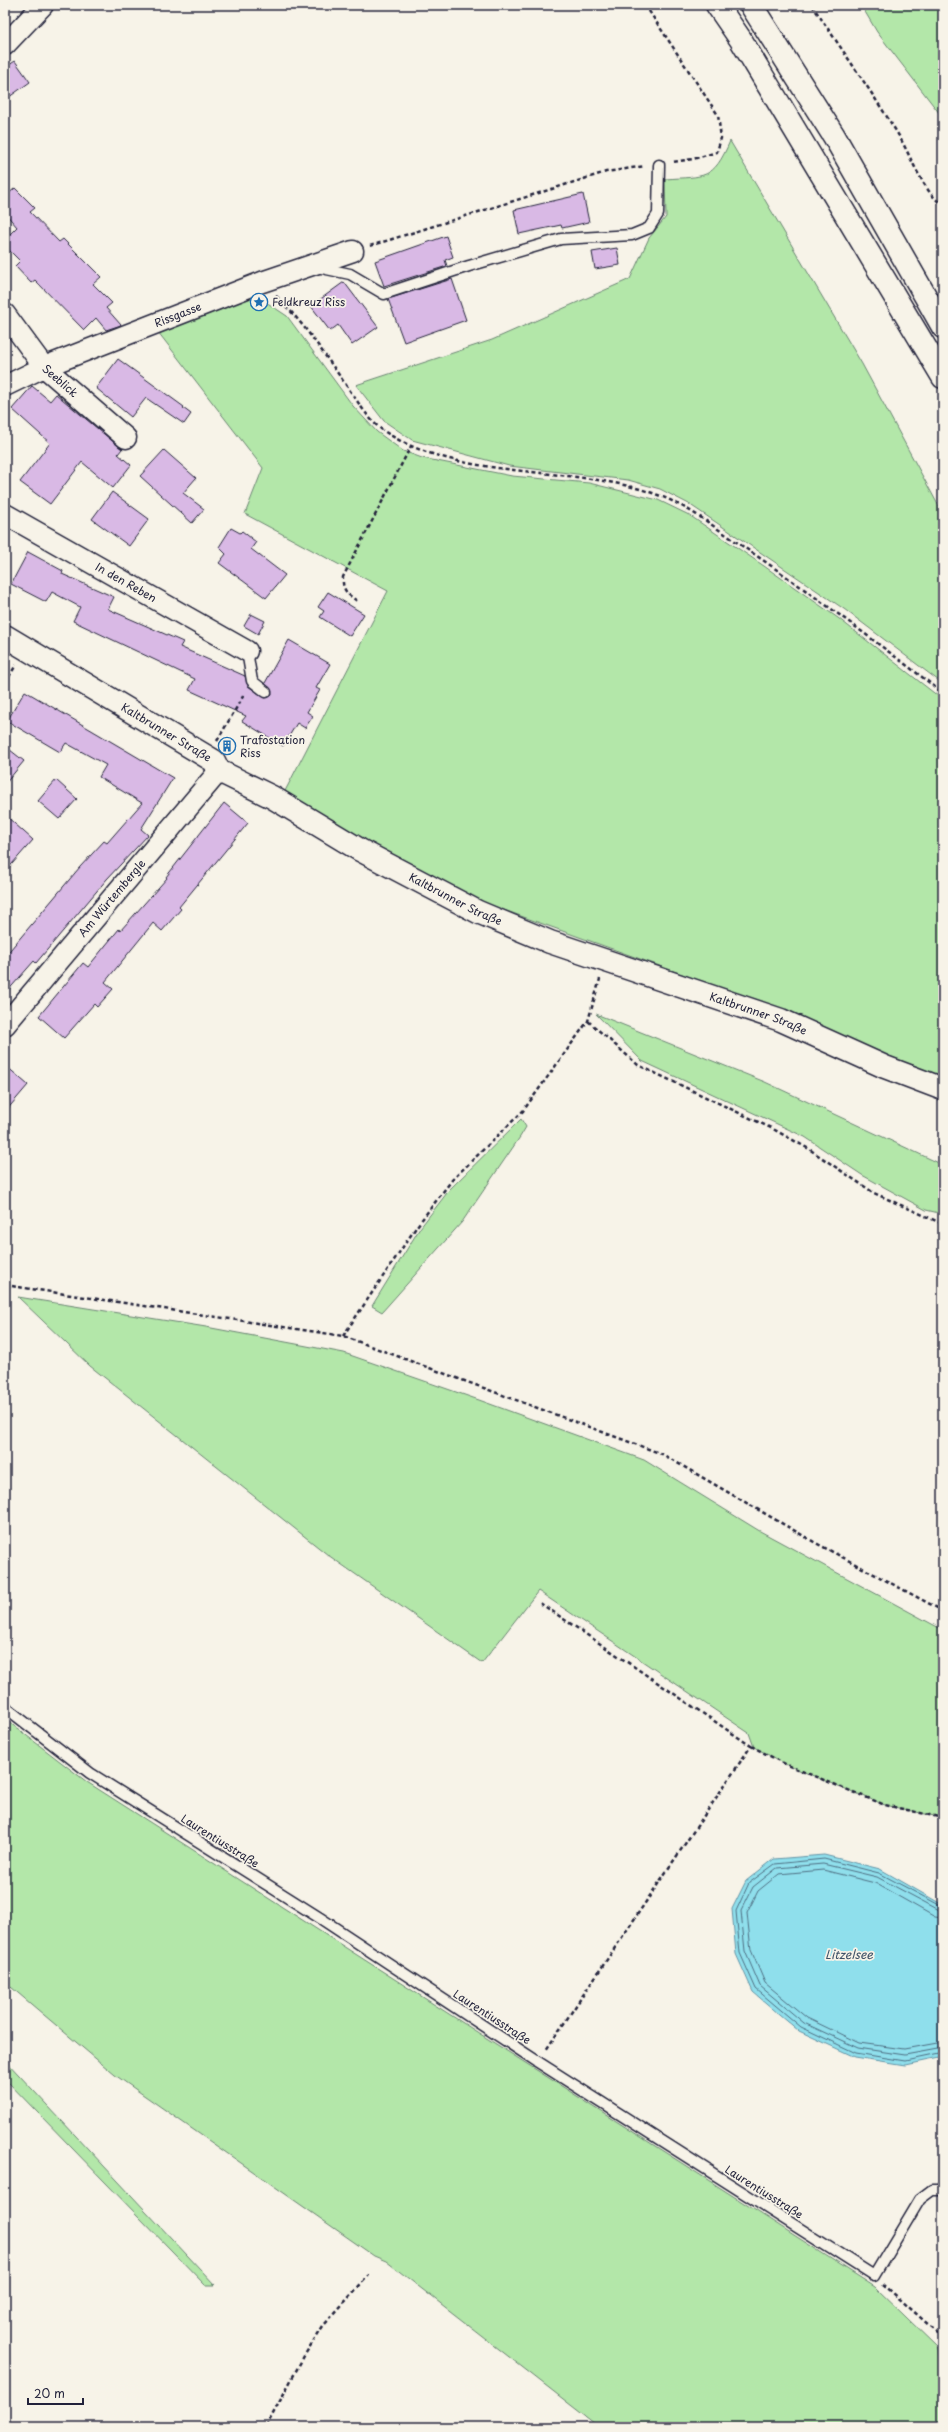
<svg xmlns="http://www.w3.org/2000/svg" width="948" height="2432" viewBox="0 0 948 2432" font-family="'Playpen Sans',sans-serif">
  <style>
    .green { fill: #b3e7a9; stroke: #6a8472 }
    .water { fill: #8fdfec; stroke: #6393a5 }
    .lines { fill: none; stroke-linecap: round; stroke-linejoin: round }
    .shore { stroke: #4e6e82; stroke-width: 1 }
    .building { fill: #d9b9e5; stroke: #22223b }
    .service-casing { stroke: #22223b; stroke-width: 13 }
    .minor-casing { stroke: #22223b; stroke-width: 23 }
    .tertiary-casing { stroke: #22223b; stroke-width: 25 }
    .trunk-casing { stroke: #22223b; stroke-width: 25 }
    .path { stroke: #22223b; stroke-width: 2.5; stroke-dasharray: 4 3; stroke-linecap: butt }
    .service { stroke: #f7f3e8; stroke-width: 10 }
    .minor { stroke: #f7f3e8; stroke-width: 20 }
    .tertiary { stroke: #f7f3e8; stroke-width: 22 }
    .trunk { stroke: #f7f3e8; stroke-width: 22 }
    .labels { text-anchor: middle; stroke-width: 3.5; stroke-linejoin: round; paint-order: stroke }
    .poi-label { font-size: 11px; fill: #22223b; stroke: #f7f3e8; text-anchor: start }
    .street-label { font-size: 11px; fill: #22223b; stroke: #f7f3e8 }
    .water-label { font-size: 12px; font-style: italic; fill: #3d5167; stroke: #f7f3e8 }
  </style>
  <rect width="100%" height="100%" fill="#f7f3e8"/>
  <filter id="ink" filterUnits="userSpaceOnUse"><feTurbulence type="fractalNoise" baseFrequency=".025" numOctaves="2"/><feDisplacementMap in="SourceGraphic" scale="8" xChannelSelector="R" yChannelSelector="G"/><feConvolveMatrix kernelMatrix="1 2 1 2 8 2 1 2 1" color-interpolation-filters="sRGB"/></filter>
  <g filter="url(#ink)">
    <path class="green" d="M861,5H943V118L877,32Z
      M730,141L862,364L943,514V684L844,609L689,504L660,489L628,480L509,466L412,440L384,421L356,385L492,340L630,279L649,238L666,217L665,179C705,176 713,181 730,141Z
      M243,296L260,298L287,316L353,406L377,432L403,451L422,458L512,476L589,483L658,500L689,515L764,566L838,618L943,700V1079L887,1059L782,1010L479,901L363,839L284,793L388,591L245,514L263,468L158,332Z
      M596,1014L765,1082L943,1165V1214L926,1210L862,1175L805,1137L642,1061Z
      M521,1119L526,1127L520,1137L462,1222L382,1312L372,1306L420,1228L450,1189Z
      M18,1297L206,1327L344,1353L479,1400L644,1460L758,1530L943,1630V1818L885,1805L787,1765L754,1747L749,1733L538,1591L482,1663L328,1555L90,1366Z
      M5,1719L87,1782L875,2287L938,2348L943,2376V2419L938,2427H599L386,2261L374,2256L115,2075L5,1982Z
      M5,2060L215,2285H205L5,2079Z"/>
    <path class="water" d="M824,1855L880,1869L943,1905V2057L905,2065L855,2057L799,2031L753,1992L736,1954L732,1909L746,1881L774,1859Z"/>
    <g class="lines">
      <path class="shore" d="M943,1907L879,1873L824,1859L775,1864L749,1883L736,1911L740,1953L756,1989L801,2027L856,2053L905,2061L943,2053
        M943,1912L877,1877L823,1864L777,1868L753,1887L741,1911L745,1951L760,1986L804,2023L858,2048L905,2055L943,2048
        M943,1918L935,1917L875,1883L823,1870L779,1874L758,1891L747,1913L751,1950L765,1983L807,2018L859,2043L904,2049L943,2042"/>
    </g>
    <path class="building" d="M15,61L30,82L5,100V68Z
      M15,188L35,208L30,212L59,242L63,239L101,277L93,284L112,303L106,308L121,325L106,330L96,318L84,330L35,280L31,283L15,266L20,261L5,246V239L17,227L5,213V197Z
      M583,194L589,222L562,228L561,225L519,234L514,210Z
      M446,236L453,257L445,260L447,266L384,286L375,261Z
      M617,248L620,265L595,269L592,252Z
      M452,279L466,320L404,342L388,299Z
      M344,282L378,327L352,345L338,325L330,331L311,306Z
      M118,359L184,407L183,408L191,414L184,424L146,398L131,417L96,388Z
      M32,386L50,401L56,394L122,449L118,454L131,465L113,488L82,462L50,504L20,482L50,443L12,409Z
      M164,450L196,478L183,493L204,509L192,523L140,476Z
      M112,492L149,519L129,546L92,519Z
      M231,528L240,533L242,531L256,542L251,549L285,575L266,598L219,563L226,554L219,547Z
      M28,552L63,571L62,574L114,597L108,609L183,642L180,647L245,676L248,686L265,698L271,696L272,693L265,683L289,640L330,664L316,688L320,690L307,712L313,716L305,728L297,723L283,746L242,721L246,716L189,690L195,679L73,621L80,607L52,592L46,602L11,584Z
      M328,592L364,614L350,636L320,617L324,611L318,607Z
      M251,614L265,621L258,634L244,626Z
      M25,691L173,778L141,829L148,835L107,879L36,963L34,961L5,994V956L80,867L104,841L107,843L142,803L99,777L106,765L66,743L60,752L7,721Z
      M5,746L24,761L5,784Z
      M56,780L77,799L59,819L38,801Z
      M224,803L248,823L179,907L181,909L162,931L153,923L105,982L113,989L97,1007L94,1004L64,1038L39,1016L83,963L88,967L119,929L120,931L167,878L166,877Z
      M5,815L33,840L5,872Z
      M5,1065L28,1085L5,1112Z"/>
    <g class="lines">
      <defs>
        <path id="service" d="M317,267L350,274L384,294L469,266L561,239L632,235L649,228L658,214L659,165
          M247,651L252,681L266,692
          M5,1707L90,1773L320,1918L538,2062L874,2276L920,2199L932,2190H943"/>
        <g id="minor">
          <path d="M5,45L43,5"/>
          <path id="s1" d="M5,314L44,367L126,438"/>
          <path id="s2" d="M5,386L44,367L262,282L353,251"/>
          <path id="s3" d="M5,514L247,651"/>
          <path id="s4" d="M5,1025L219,771"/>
        </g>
        <g id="tertiary">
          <path id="s5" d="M5,636L214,761L219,771L272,797L360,850L478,912L550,942L781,1020L885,1067L943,1089"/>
        </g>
        <path id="trunk" d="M717,5L741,40L943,377
          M751,5L834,136L943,327"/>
      </defs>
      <use href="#service" class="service-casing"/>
      <use href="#minor" class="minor-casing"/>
      <use href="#tertiary" class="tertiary-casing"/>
      <use href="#trunk" class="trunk-casing"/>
      <path class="path" d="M645,5L718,115L721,138L717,152L693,159L672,162
        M812,5C840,47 869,88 896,131C909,151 923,193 943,205
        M370,246L606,172L645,166
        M276,296C304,323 324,354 346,385C356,399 368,419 381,429C457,483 573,463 658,495C692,508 721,532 751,552C817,597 880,645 943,693
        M357,601C347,594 342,590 343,577L411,446
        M5,683L16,665
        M217,741L245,693
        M588,1021L638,1065L773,1129L809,1149L874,1193L943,1224
        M5,1285L343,1336L662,1454L814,1542L943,1611
        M343,1336L417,1226L452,1180L523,1111L588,1021L600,979
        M540,1603L751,1746L546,2050
        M751,1746L787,1765L885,1805L943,1818
        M883,2284L940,2335L943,2342
        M266,2427L304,2356L323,2326L369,2275"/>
      <use href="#service" class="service"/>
      <use href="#minor" class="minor"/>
      <use href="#tertiary" class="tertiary"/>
      <use href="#trunk" class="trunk"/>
    </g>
  </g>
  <defs>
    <symbol id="sight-ring" viewBox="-11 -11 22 22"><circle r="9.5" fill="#f7f3e8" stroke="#1f6fb2" stroke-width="1.5"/><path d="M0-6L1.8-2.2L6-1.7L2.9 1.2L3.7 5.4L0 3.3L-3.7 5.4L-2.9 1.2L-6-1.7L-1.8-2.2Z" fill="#1f6fb2"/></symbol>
    <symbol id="building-ring" viewBox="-11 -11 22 22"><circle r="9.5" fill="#f7f3e8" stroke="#1f6fb2" stroke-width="1.5"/><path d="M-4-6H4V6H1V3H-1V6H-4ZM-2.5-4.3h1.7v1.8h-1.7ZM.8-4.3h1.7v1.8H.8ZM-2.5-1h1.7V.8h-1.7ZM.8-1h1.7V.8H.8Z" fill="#1f6fb2"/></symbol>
  </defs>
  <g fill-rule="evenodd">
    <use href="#sight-ring" x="249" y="292" width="20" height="20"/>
    <use href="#building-ring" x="217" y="736" width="20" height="20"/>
  </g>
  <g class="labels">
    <g class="poi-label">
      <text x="272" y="306">Feldkreuz Riss</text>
      <text x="240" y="744">Trafostation<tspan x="240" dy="13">Riss</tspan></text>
    </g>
    <g class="street-label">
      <text dy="4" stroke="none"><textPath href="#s2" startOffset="187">Rissgasse</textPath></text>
      <text dy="4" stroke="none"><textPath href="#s1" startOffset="87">Seeblick</textPath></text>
      <text dy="4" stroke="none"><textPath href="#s3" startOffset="139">In den Reben</textPath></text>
      <text dy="4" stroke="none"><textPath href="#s5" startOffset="188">Kaltbrunner Straße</textPath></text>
      <text dy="4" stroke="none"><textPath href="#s4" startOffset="166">Am Würtembergle</textPath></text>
      <text dy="4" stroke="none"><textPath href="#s5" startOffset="524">Kaltbrunner Straße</textPath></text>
      <text dy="4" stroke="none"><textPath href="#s5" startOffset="848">Kaltbrunner Straße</textPath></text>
      <text transform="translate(220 1841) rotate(32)" y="4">Laurentiusstraße</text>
      <text transform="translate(492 2017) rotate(33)" y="4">Laurentiusstraße</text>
      <text transform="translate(764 2192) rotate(32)" y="4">Laurentiusstraße</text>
    </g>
    <g class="water-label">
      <text x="849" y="1959">Litzelsee</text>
    </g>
  </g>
  <rect width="948" height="2432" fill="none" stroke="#f7f3e8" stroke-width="20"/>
  <rect x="10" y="10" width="928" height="2412" fill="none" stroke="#22223b" stroke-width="1.5" filter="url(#ink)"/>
  <path d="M28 2398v6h55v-6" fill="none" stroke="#22223b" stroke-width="2"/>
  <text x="34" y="2398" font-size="12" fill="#22223b" stroke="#f7f3e8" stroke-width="3" paint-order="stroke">20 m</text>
</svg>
